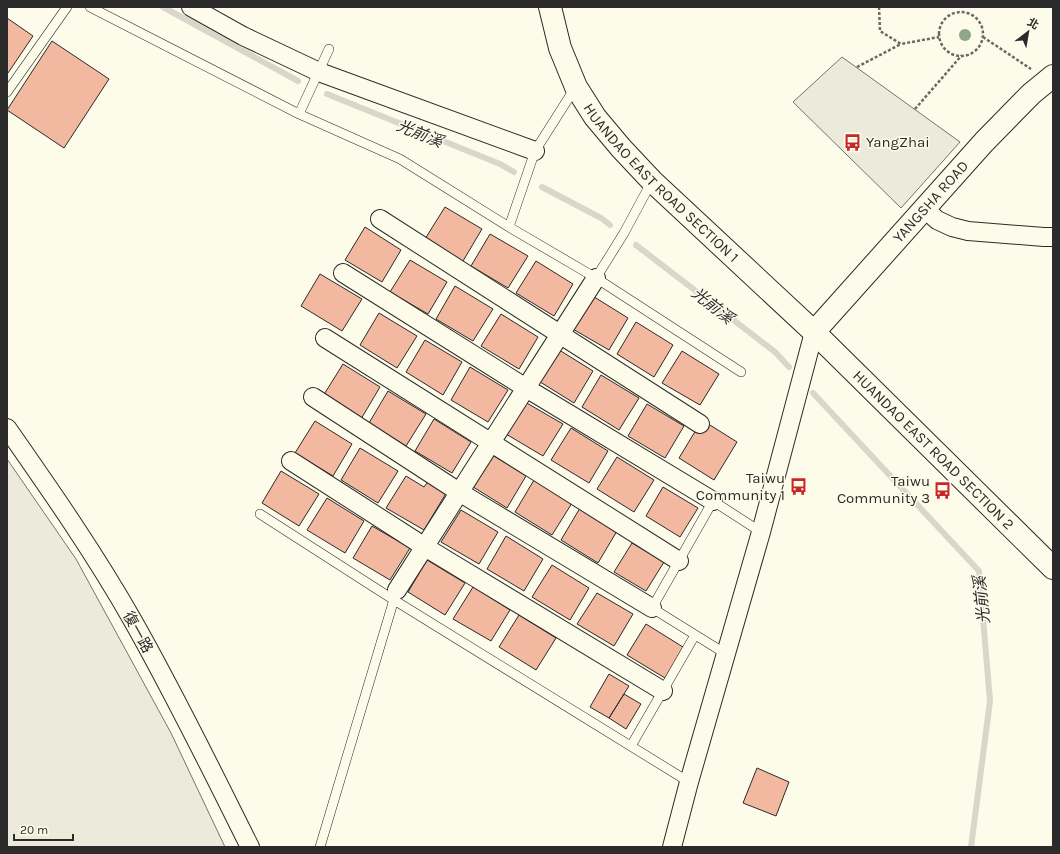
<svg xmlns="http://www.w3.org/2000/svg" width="1060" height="854" viewBox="0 0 1060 854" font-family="Karla,'Noto Sans TC',sans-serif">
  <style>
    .green { fill: #ecebdb; stroke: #74746e }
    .parking { fill: #eceadb; stroke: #74746e }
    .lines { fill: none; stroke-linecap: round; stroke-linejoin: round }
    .stream { stroke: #d8d7c9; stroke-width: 6 }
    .building { fill: #f2b8a0; stroke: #2b2b2b }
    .service-casing { stroke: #2b2b2b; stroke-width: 10 }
    .minor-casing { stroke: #2b2b2b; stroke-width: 20 }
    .tertiary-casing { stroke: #2b2b2b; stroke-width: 24 }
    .secondary-casing { stroke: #2b2b2b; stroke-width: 24 }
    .path { stroke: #6a6964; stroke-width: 2.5; stroke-dasharray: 3 2; stroke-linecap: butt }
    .service { stroke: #fdfbea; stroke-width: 9 }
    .minor { stroke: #fdfbea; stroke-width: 18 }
    .tertiary { stroke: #fdfbea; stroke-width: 22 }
    .secondary { stroke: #fdfbea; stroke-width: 22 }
    .tree { fill: #8ea78a }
    .labels { text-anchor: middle; stroke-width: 3; stroke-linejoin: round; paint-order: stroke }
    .poi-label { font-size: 15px; fill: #2b2b2b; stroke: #fdfbea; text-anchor: end }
    .street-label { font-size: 15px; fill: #2b2b2b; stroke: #fdfbea }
    .water-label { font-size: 16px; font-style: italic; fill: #2b2b2b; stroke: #fdfbea }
  </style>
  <rect width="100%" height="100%" fill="#fdfbea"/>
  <path class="green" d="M7,459L76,559L171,733L225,847H7Z"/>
  <path class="parking" d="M842,57L960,142L901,208L793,102Z"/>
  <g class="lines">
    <path class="stream" d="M163,7L298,81
      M327,94L500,164L514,172
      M542,187L601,218L610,225
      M636,245L775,352L789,367
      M813,393L979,571L990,701L971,847"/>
  </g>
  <path class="building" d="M7,18L33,36L8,73L7,72Z
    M52,41L109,79L64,148L7,110Z
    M445,207L482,229L463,261L425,239Z
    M365,227L401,250L382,282L345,260Z
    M490,234L528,256L508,288L471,266Z
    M410,260L447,282L428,314L390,292Z
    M536,261L573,284L554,316L516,293Z
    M320,274L362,299L342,331L301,306Z
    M455,286L493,309L473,341L436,319Z
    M591,295L628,318L609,350L571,328Z
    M379,313L417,336L397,368L360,345Z
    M501,314L538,337L519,369L481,346Z
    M636,322L673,345L654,377L617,354Z
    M425,340L462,362L443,395L406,372Z
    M556,348L593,371L574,403L537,380Z
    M682,351L719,374L700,405L662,383Z
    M343,364L380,387L361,419L323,396Z
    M470,367L508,390L488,422L451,400Z
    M601,375L639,398L619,430L582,407Z
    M388,391L426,414L406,446L369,423Z
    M525,402L563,424L543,456L506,434Z
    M647,404L684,426L665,458L628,436Z
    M434,419L471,442L452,473L415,451Z
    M702,420L737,442L714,480L679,458Z
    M315,421L352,444L333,476L295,453Z
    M571,428L608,451L589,483L551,460Z
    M360,448L398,471L378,503L341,480Z
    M489,453L526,476L507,508L470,485Z
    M617,457L654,480L634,512L597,489Z
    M281,471L319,494L299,526L262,503Z
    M406,476L424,487L430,479L448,490L424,530L386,508Z
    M534,480L572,503L552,535L515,512Z
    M663,487L698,508L680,537L646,516Z
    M327,498L364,521L345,553L307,530Z
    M580,508L617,531L598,563L561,540Z
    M461,510L498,532L479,564L441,542Z
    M372,526L410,548L390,580L353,558Z
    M506,536L543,559L524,591L487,569Z
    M632,543L664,562L646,591L614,572Z
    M427,560L465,583L445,615L408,592Z
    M552,565L589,588L570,620L532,597Z
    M473,587L510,610L491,641L453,619Z
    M597,593L633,614L614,646L577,624Z
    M519,615L556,638L536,670L499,647Z
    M646,624L683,647L665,678L627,655Z
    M609,674L629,686L609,718L590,707Z
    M624,694L641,704L626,729L609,718Z
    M757,768L789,782L776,816L743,803Z"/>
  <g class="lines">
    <defs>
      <path id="service" d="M90,7L299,114L400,159L509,227L596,278L741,372
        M7,92L67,7
        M299,114L329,49
        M509,227L535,151L575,88
        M596,278L624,233L652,181
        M260,514L394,600L689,782
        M726,654L652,608L713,501L761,532
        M631,746L695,635
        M320,847L395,596"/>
      <path id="minor" d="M191,7L243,36L319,72L535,151
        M924,208L937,220L952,227L968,231L1044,237H1053
        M380,219L700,424
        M343,273L526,388L713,501
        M325,338L679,561
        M313,397L459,492L652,608
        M7,428C51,491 95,554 133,621C175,695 212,771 250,847
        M291,461L425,547L663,691
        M397,590L596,278
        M672,847L689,782L761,532L814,332"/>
      <g id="tertiary">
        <path id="s1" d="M814,332L984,142L1031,94L1053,76"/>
      </g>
      <g id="secondary">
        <path id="s2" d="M550,7L560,48L576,87L595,117L621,148L652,181L814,332L1053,568"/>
      </g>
    </defs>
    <use href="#service" class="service-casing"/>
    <use href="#minor" class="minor-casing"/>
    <use href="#tertiary" class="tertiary-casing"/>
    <use href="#secondary" class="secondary-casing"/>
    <path class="path" d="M879,7L880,31L901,44L939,37
      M939 34a22 22 0 1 1 44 0a22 22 0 1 1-44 0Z
      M983,37L1031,69
      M857,67L901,44
      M915,109L962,55"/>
    <use href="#service" class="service"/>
    <use href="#minor" class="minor"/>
    <use href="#tertiary" class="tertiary"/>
    <use href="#secondary" class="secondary"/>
  </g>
  <circle class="tree" cx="965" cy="35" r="6"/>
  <defs>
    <symbol id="bus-bare" viewBox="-9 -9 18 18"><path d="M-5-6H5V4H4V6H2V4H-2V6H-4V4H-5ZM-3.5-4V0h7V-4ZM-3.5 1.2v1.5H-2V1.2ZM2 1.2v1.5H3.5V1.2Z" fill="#c62828" stroke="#fdfbea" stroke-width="2.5" paint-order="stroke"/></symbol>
  </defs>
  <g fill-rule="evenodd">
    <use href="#bus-bare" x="840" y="130" width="25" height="25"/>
    <use href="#bus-bare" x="786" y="474" width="25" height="25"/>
    <use href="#bus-bare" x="930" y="478" width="25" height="25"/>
  </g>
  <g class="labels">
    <g class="poi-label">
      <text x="866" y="147" text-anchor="start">YangZhai</text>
      <text x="785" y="483">Taiwu<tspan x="785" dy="17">Community 1</tspan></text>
      <text x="930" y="486">Taiwu<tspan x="930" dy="17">Community 3</tspan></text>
    </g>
    <g class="street-label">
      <text dy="5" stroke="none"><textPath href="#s2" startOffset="213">HUANDAO EAST ROAD SECTION 1</textPath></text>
      <text dy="5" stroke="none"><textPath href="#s1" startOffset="175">YANGSHA ROAD</textPath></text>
      <text dy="5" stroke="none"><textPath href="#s2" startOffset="595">HUANDAO EAST ROAD SECTION 2</textPath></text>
      <text transform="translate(138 632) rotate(61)" y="5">復一路</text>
    </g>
    <g class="water-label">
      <text transform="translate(420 133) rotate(22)" y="6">光前溪</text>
      <text transform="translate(713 305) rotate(38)" y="6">光前溪</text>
      <text transform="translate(981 600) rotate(-96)" y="6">光前溪</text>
    </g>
  </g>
  <rect width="1060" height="854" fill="none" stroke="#2b2b2b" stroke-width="16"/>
  <g transform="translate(1028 32) rotate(31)" stroke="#fdfbea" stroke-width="3" paint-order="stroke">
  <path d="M0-3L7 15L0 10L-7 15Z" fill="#2b2b2b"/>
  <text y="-6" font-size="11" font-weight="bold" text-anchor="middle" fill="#2b2b2b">北</text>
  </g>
  <path d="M14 834v6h59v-6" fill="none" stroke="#2b2b2b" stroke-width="2"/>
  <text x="20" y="834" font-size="12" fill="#2b2b2b" stroke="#fdfbea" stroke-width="3" paint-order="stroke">20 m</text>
</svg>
